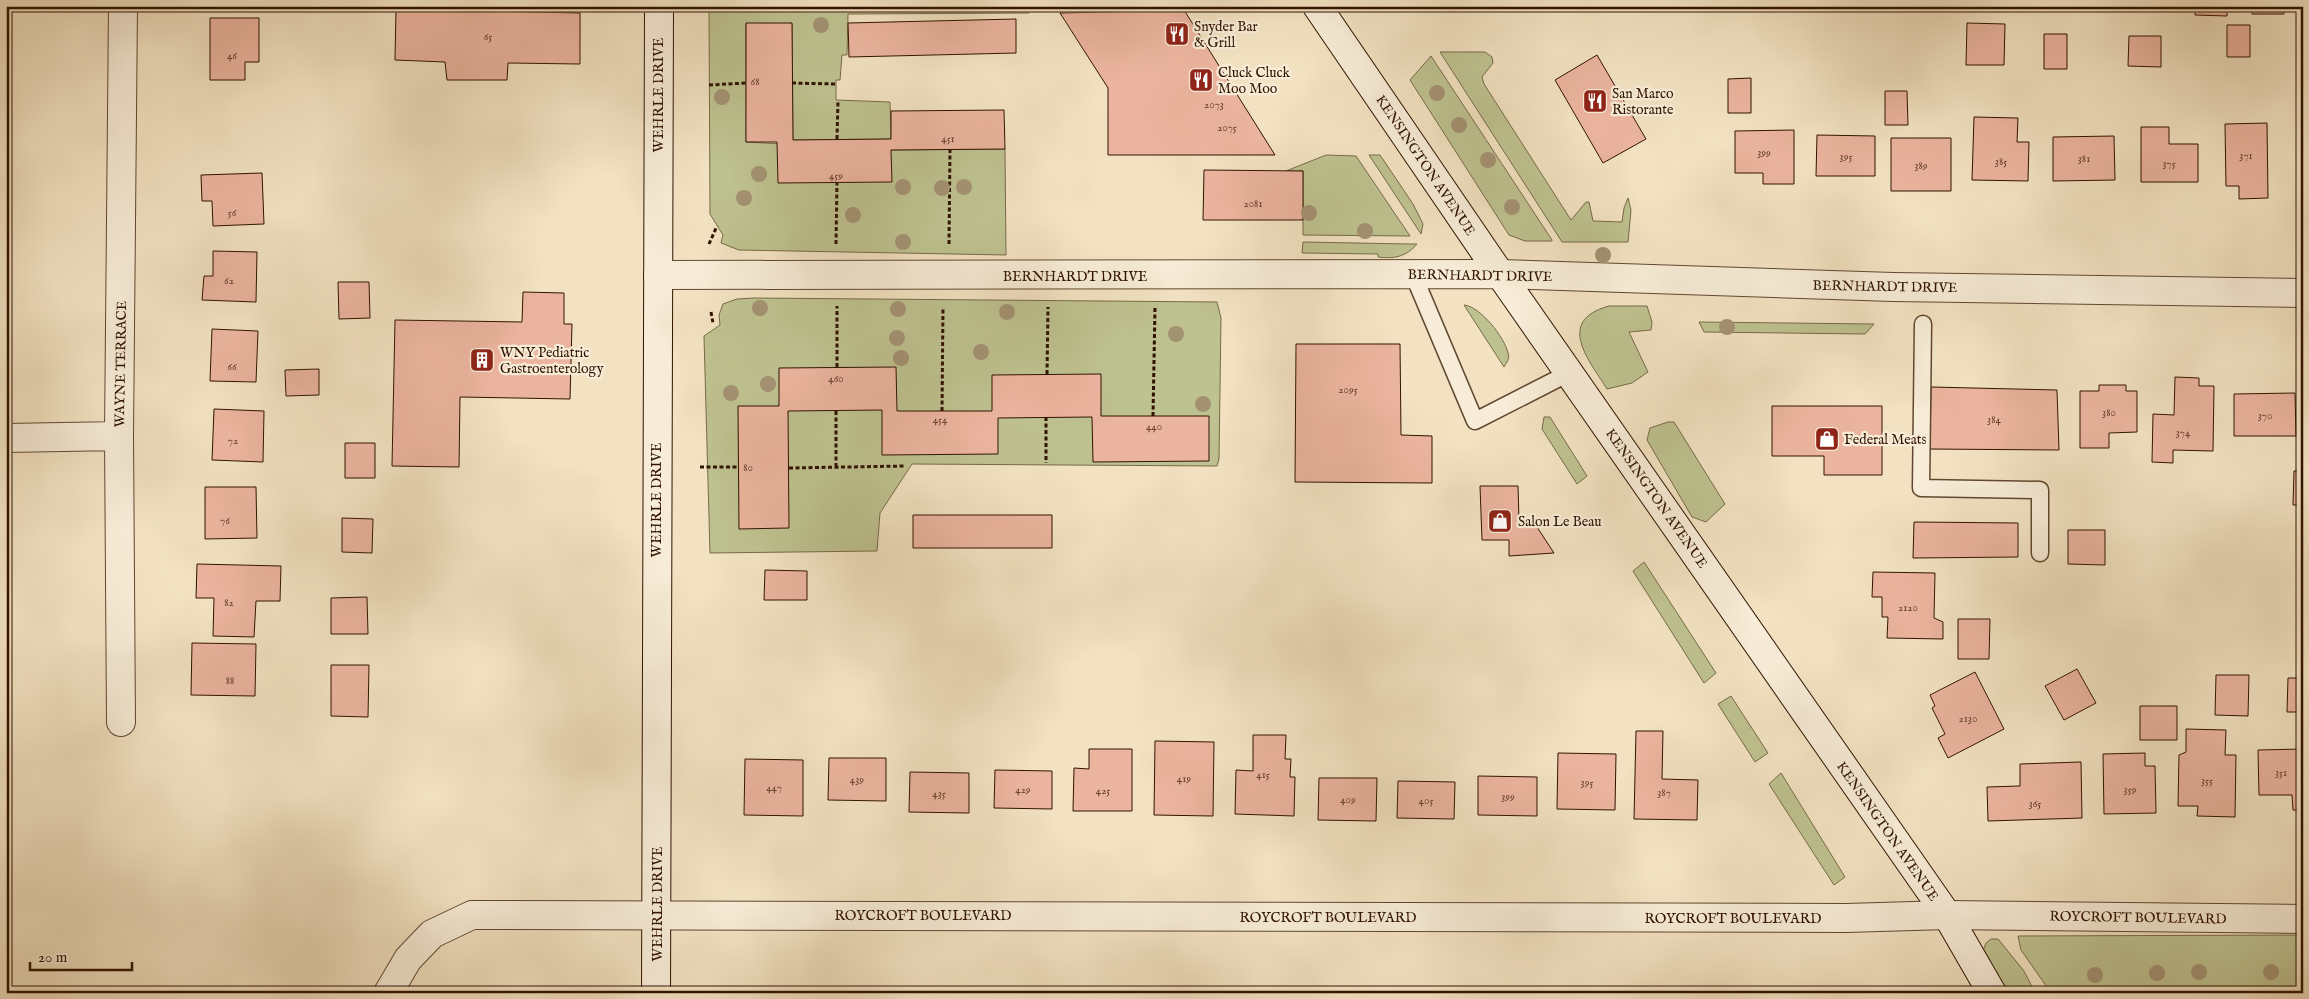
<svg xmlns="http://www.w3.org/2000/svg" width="2309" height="999" viewBox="0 0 2309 999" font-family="'IM FELL English',serif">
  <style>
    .green { fill: #bec290; stroke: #786a48 }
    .building { fill: #ebb49e; stroke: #311300 }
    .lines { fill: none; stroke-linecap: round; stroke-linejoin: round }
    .lane-casing { stroke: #614730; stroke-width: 19 }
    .street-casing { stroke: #614730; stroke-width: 30 }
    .secondary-casing { stroke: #311300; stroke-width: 30 }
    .path { stroke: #311300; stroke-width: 3; stroke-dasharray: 4 2.5; stroke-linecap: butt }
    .lane { stroke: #f7ecd7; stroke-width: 16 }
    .street { stroke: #f7ecd7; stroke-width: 28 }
    .secondary { stroke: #f7ecd7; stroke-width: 28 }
    .tree { fill: #a39272 }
    .labels { text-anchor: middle; stroke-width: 4.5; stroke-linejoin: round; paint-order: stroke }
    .number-label { font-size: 11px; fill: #603b28 }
    .poi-label { font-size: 14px; fill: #311300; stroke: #f7ecd7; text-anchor: start }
    .street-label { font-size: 14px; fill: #311300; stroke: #f7ecd7 }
  </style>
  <rect width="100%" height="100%" fill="#f2e2c1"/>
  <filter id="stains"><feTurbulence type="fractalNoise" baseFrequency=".004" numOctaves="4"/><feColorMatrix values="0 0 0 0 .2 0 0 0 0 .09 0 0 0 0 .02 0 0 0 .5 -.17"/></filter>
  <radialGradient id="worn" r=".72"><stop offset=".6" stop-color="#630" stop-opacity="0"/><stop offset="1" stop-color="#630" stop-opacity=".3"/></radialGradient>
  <path class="green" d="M511,6H578L580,13L511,11Z
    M709,6H1029V13L848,14L847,55H842L840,80H836V100L890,102L891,139L793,140L792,24H746V142L891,150L1005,149L1006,255L739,250L721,243L723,235L710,214Z
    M1440,52H1485L1492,57L1493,63L1482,77L1484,84L1571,220L1586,202H1589L1593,221L1622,222L1624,208L1628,198L1631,210L1628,242H1562Z
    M1431,56L1552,240V241H1525L1509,235L1410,80Z
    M1326,155L1356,156L1410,236L1303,235V171H1286Z
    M1369,155H1380L1413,204L1423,224L1421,234Z
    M1303,242L1409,244H1417C1406,257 1394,259 1378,257V254L1302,253Z
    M754,298L1217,302L1221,318L1219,459L1217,466L912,464L880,513L877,551L710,553L704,336L720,325L719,315L723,304L737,299Z
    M1464,305C1480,306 1505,338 1508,353C1510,359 1507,362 1504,367Z
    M1609,306H1647L1652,322L1651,330L1629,332L1648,372L1632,383L1607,389C1589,360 1555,321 1609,306Z
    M1699,322L1874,324L1865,334L1704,332Z
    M1544,417H1550L1587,476L1577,484L1542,429Z
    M1668,422H1674L1725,504L1706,522L1692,517L1647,440L1650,428Z
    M1644,562L1716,673L1704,683L1633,571Z
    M1731,696L1768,753L1755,762L1718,704Z
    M1781,773L1845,877L1834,885L1769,784Z
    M2303,935V993H2051L2021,950L2018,936Z
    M1991,939H1998L2024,971L2035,993H2001L1980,958L1986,943Z"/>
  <path class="building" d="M318,6V8L290,7V6Z
    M2195,6H2227V16L2195,15Z
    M2252,6H2284V14H2252Z
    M396,9L580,13V64L508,63L507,80H447L445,62L395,60Z
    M1184,10L1275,155H1108V88L1060,13Z
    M210,18H259V62H245V80H210Z
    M1016,19V53L849,57L848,23Z
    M746,23H792L793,140L891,139V111L1004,110L1005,149L891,150L892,182L778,183L777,142H746Z
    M1967,23L2005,24L2004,65H1966Z
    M2227,25H2250V57H2227Z
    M2044,34H2067V69H2044Z
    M2129,36H2161V67L2128,66Z
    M1597,55L1646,139L1603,163L1555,80Z
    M1751,78V113H1728V79Z
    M2298,80H2303V111H2298Z
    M1885,91H1907L1908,125H1885Z
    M1974,117L2018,118L2017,142H2029L2028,181L1972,180Z
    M2267,123L2268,198L2239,199V186H2226L2225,124Z
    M2141,127H2169V144H2198V182H2141Z
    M1794,130V184H1763V173H1735V131Z
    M1817,135L1875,136V176H1816Z
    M2114,136L2115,180L2053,181V137Z
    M1891,138H1951V191H1891Z
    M1204,170L1303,171V220H1203Z
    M262,173L264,224L213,226L212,201H202L201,175Z
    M213,251L257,252L256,302L202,300L204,276H213Z
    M338,282H369L370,318L339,319Z
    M523,292L564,293V324H572L570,399L460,397L459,467L392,466L395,320L522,322Z
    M212,329L258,331L256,382L210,381Z
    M1296,344H1400L1401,435L1432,436V483L1295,482Z
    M896,367L897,411H992V375L1101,374V416H1209V461L1093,462L1092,417L998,418V454L882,455V410L788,411L789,528L739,529L738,406H779V368Z
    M319,369V395L286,396L285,370Z
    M2175,377L2199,378V386H2214L2213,451L2173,450V463L2152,462L2153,414L2174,415Z
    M2099,385H2126V391H2137V432L2109,433V448H2080V391H2099Z
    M1931,387L2057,390L2059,450L1930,449Z
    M2295,393L2296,436H2234V394Z
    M1772,406H1882V475H1824V456H1772Z
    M214,409L264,411L263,462L212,460Z
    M345,443H375V478H345Z
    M2294,471H2303V505H2293Z
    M1480,486H1518L1519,521H1533L1554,553L1509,556V540H1482Z
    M205,487H256L257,538L205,539Z
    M913,515H1052V548H913Z
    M342,518L373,519L372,553L342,552Z
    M1914,522L2018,523V557L1913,558Z
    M2068,530H2105V565L2068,564Z
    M197,564L281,566L280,601H256L254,637L213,636L214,598H196Z
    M765,570L807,571V600H764Z
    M1873,572L1935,573L1934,618L1943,622V639L1887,638L1888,617H1882V597H1872Z
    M367,597L368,634H331V598Z
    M1958,619H1990L1989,659H1958Z
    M192,643L256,644L255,696L191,695Z
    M331,665H369L368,717L331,716Z
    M2077,669L2096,703L2064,720L2045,686Z
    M1975,672L2004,729L1948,758L1938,738L1945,734L1932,708L1935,706L1930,695Z
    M2216,675H2249L2248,716L2215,715Z
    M2288,678H2303V712H2287Z
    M2140,706H2177V740H2140Z
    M2186,729L2226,730L2225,755H2236L2235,817L2197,816L2198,806H2178L2179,755L2186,752Z
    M1636,731H1663L1662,779L1698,780L1697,820L1634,819Z
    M1253,735H1286L1285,759H1291L1290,777H1295L1294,816L1235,814L1236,770L1253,771Z
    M1155,741L1214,742L1213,816L1154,815Z
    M1089,749H1132V811H1073L1074,768L1089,769Z
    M2303,749V810H2293L2292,795H2259L2258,750Z
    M1558,753L1616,754L1615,810L1557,809Z
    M2145,753V766H2155L2156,813L2104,814L2103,754Z
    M829,758H886V801L828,800Z
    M745,759L803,760V816L744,815Z
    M2081,762L2082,818L1988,821L1987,787L2020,786V764Z
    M995,770L1052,771V809L994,808Z
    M910,772L969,773V813L909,812Z
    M1478,776L1537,777V816L1478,815Z
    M1319,778H1377L1376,821L1318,820Z
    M1398,781L1455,782L1454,819L1397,818Z"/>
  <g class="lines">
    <defs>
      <path id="lane" d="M1413,274L1475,421L1569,373
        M1923,324L1921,488L2040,490V553"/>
      <path id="street" d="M658,275L1500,274L1893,287L2303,293
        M6,438L119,436
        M121,722L119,436L123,6
        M388,993L408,959L432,934L472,915L1846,918L1947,915L2303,919"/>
      <path id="secondary" d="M1317,6L1500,274L1947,915L1992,993
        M656,993L659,6"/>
    </defs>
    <use href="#lane" class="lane-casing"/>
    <use href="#street" class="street-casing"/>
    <use href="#secondary" class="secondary-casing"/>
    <path class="path" d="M792,83L836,84
      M709,85L746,83
      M837,139L838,101
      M709,244L717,226
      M836,244L837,182
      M949,244L950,149
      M711,312L713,323
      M837,367V306
      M1047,374L1048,307
      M836,411V467
      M942,411L943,307
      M1153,416L1155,306
      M1046,417V463
      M700,467H738
      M789,468L905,466"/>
    <use href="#lane" class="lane"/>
    <use href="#street" class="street"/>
    <use href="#secondary" class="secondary"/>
  </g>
  <g class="tree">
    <circle cx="821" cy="25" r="8"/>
    <circle cx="1437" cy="93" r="8"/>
    <circle cx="722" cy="97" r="8"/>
    <circle cx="1459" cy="125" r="8"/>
    <circle cx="1488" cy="160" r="8"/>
    <circle cx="759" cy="174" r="8"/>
    <circle cx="903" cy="187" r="8"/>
    <circle cx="964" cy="187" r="8"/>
    <circle cx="942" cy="188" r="8"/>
    <circle cx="744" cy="198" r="8"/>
    <circle cx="1512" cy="207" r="8"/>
    <circle cx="1309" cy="213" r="8"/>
    <circle cx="853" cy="215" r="8"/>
    <circle cx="1365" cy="231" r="8"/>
    <circle cx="903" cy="242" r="8"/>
    <circle cx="1603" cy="255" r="8"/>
    <circle cx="760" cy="308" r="8"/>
    <circle cx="898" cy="309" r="8"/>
    <circle cx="1007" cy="312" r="8"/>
    <circle cx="1727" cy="327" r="8"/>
    <circle cx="1176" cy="334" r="8"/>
    <circle cx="897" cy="338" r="8"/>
    <circle cx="981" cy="352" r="8"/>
    <circle cx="901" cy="358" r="8"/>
    <circle cx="768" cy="384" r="8"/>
    <circle cx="731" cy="393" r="8"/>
    <circle cx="1203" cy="404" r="8"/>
    <circle cx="2199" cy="972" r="8"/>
    <circle cx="2271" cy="972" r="8"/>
    <circle cx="2157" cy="973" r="8"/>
    <circle cx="2095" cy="975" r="8"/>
  </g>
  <defs>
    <symbol id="restaurant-square" viewBox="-11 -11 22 22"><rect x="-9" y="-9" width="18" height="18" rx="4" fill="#8f2418" stroke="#f7ecd7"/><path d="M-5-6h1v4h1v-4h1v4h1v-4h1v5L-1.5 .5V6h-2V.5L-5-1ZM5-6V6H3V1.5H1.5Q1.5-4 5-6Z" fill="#fff"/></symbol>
    <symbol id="building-square" viewBox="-11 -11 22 22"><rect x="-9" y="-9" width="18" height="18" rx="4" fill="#8f2418" stroke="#f7ecd7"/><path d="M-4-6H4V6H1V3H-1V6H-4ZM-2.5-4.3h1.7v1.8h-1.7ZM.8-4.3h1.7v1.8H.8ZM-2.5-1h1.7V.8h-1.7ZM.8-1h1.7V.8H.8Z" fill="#fff"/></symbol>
    <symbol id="shop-square" viewBox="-11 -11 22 22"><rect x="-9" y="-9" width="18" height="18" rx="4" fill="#8f2418" stroke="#f7ecd7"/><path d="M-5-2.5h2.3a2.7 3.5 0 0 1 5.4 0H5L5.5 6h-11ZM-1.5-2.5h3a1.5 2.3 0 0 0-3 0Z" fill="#fff"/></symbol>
  </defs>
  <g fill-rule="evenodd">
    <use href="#restaurant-square" x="1163" y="20" width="28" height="28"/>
    <use href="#restaurant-square" x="1187" y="66" width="28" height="28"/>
    <use href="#restaurant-square" x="1581" y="87" width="28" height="28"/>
    <use href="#building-square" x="468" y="346" width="28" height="28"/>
    <use href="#shop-square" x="1813" y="425" width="28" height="28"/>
    <use href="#shop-square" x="1486" y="507" width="28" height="28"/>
  </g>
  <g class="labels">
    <g class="number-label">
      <text x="488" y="40">65</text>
      <text x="232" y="59">46</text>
      <text x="755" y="85">68</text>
      <text x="1214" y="108">2073</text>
      <text x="1227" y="131">2075</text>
      <text x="948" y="142">451</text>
      <text x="1764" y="156">399</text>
      <text x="2246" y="159">371</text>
      <text x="1846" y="160">395</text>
      <text x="2084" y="162">381</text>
      <text x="2001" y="165">385</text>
      <text x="2169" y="167">375</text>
      <text x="1921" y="169">389</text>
      <text x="836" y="179">459</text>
      <text x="1253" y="207">2081</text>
      <text x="232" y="216">56</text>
      <text x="229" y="284">62</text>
      <text x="232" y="370">66</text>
      <text x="836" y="382">460</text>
      <text x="1348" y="393">2095</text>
      <text x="2109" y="416">380</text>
      <text x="2265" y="419">370</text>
      <text x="940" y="423">454</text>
      <text x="1994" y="423">384</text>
      <text x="1154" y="430">440</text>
      <text x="2183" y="436">374</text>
      <text x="233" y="444">72</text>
      <text x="748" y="471">80</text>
      <text x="225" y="524">76</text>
      <text x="229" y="606">82</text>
      <text x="1908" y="611">2120</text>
      <text x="230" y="684">88</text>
      <text x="1968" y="722">2130</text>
      <text x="2281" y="776">351</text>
      <text x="1263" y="778">415</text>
      <text x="1184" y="782">419</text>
      <text x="857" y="783">439</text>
      <text x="2207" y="784">355</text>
      <text x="1587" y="786">395</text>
      <text x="774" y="791">447</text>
      <text x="1023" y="793">429</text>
      <text x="2130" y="793">359</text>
      <text x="1103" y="794">425</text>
      <text x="1664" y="796">387</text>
      <text x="939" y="797">435</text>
      <text x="1508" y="800">399</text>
      <text x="1348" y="803">409</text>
      <text x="1426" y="804">405</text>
      <text x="2035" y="807">365</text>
    </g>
    <g class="poi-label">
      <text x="1194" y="31">Snyder Bar<tspan x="1194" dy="16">&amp; Grill</tspan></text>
      <text x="1218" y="77">Cluck Cluck<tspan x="1218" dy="16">Moo Moo</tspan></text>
      <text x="1612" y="98">San Marco<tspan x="1612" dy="16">Ristorante</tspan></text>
      <text x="500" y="357">WNY Pediatric<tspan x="500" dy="16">Gastroenterology</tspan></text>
      <text x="1844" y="444">Federal Meats</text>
      <text x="1518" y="526">Salon Le Beau</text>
    </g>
    <g class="street-label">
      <text transform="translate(658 95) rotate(-90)" y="5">WEHRLE DRIVE</text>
      <text transform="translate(1426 165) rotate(56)" y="5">KENSINGTON AVENUE</text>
      <text transform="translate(1480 275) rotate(1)" y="5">BERNHARDT DRIVE</text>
      <text x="1075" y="281">BERNHARDT DRIVE</text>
      <text transform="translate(1885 286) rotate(1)" y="5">BERNHARDT DRIVE</text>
      <text transform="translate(120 364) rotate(-89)" y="5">WAYNE TERRACE</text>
      <text transform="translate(1657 498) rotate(55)" y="5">KENSINGTON AVENUE</text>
      <text transform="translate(656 500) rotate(-90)" y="5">WEHRLE DRIVE</text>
      <text transform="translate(1888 831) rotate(55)" y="5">KENSINGTON AVENUE</text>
      <text transform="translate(657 904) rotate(-90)" y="5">WEHRLE DRIVE</text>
      <text x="923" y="920">ROYCROFT BOULEVARD</text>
      <text x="1328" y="922">ROYCROFT BOULEVARD</text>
      <text transform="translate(2138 917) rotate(1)" y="5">ROYCROFT BOULEVARD</text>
      <text x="1733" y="923">ROYCROFT BOULEVARD</text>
    </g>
  </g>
  <rect width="2309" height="999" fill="none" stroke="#f2e2c1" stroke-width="25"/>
  <rect x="8" y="8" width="2294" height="984" fill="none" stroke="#311300" stroke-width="2.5"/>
  <rect x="12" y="12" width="2284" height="974" fill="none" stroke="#311300"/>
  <path d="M30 962v8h102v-8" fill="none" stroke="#311300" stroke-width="2.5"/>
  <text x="38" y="962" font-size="15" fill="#311300" stroke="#f7ecd7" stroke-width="4" paint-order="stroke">20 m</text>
  <rect width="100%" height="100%" filter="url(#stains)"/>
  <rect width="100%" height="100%" fill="url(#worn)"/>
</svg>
